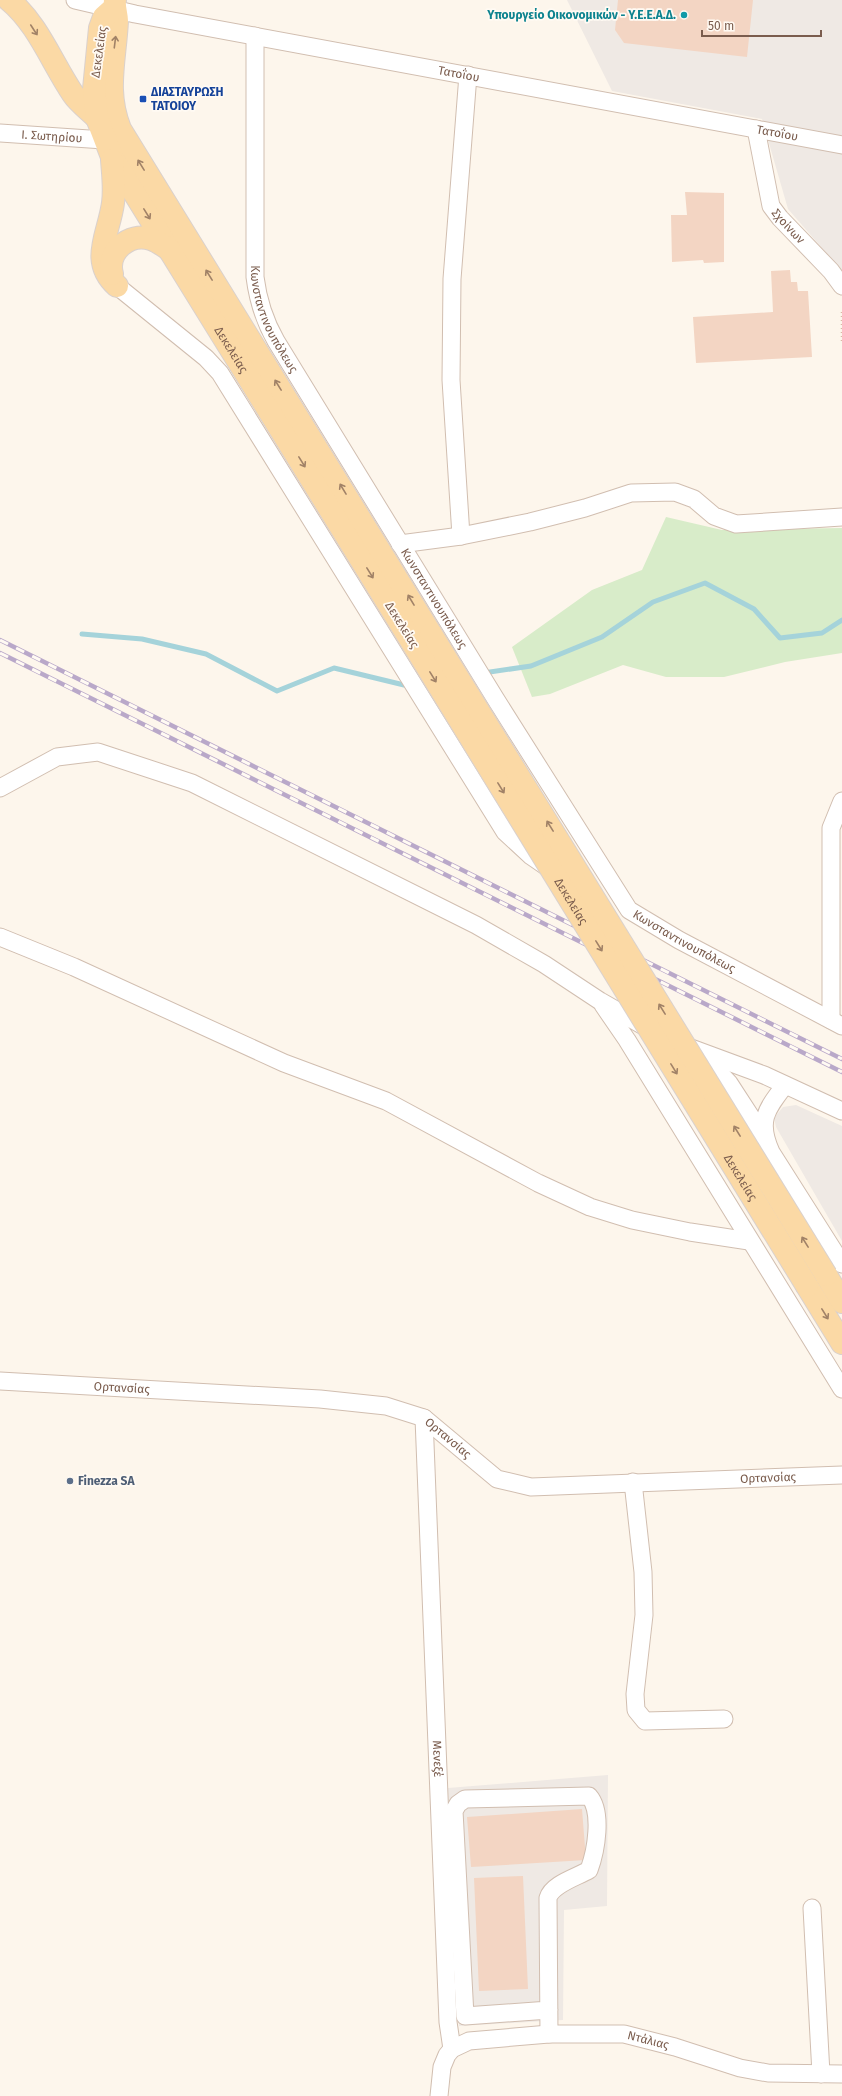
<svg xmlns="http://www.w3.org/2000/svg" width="842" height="2096" viewBox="0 0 842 2096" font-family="'Fira Sans',sans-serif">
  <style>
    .industrial { fill: #efe9e4 }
    .green { fill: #d8ecc9 }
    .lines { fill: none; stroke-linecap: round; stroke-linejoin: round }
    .stream { stroke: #a5d3da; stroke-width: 5 }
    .building { fill: #f3d5c3 }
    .minor-casing { stroke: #d1beb0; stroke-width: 19 }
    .major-casing { stroke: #dad1cd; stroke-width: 24 }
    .path { stroke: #d9b8a5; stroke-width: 2.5; stroke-dasharray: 1 3; stroke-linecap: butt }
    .minor { stroke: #fff; stroke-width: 17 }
    .major { stroke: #fbd9a5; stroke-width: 22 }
    .rail-casing { stroke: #b9a8c9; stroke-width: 4.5 }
    .rail { stroke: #fffaf3; stroke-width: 3; stroke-dasharray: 9; stroke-linecap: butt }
    .major-bridge-casing { stroke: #dad1cd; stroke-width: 24; stroke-linecap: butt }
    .major-bridge { stroke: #fbd9a5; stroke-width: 22 }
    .oneway { stroke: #a18267 }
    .culture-dot { fill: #0f9aa8; stroke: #fffaf3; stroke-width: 1.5 }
    .transit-dot { fill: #1a4fb4; stroke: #fffaf3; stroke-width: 1.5 }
    .service-dot { fill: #5c6f8a; stroke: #fffaf3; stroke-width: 1.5 }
    .labels { text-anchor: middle; stroke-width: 3.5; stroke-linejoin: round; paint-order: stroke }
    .culture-label { font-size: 12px; font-weight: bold; fill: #0d838f; stroke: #fffaf3; text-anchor: end }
    .street-label { font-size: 12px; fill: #7a5c4d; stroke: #fffaf3 }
    .transit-label { font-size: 12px; font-weight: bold; fill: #164399; stroke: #fffaf3; text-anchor: start }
    .service-label { font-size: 12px; font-weight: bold; fill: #4e5e75; stroke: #fffaf3; text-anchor: start }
  </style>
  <rect width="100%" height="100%" fill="#fdf6ec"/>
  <path class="industrial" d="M567,0H842V271L788,209L762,119L612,91Z
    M796,1105L842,1126V1241L776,1127L774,1118L783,1107Z
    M608,1775L607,1906L564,1910L563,2020L459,2026L448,1788Z"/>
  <path class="green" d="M666,517L722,530L842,528V653L785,662L724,677H666L623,665L550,694L532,697L512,647L592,590L642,570Z"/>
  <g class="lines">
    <path class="stream" d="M82,634L142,639L206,654L277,691L334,668L404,685L429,681
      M463,676L531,666L602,637L653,602L705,583L754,609L780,638L822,633L842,620"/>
  </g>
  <path class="building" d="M618,0H753L747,57L624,43L615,30Z
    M685,192L724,193V262L704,263L703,260L672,262L671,215H687Z
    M790,270L791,282H797L798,291H808L812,357L696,363L693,317L773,312L771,271Z
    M582,1809L586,1860L471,1867L467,1817Z
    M523,1876L528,1989L479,1991L474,1878Z"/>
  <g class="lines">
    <defs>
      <g id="minor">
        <path id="s1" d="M75,0L135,14L842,145"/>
        <path id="s2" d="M255,36V277C258,301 264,320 276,341L495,698L629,910L679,940L842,1026"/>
        <path id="s3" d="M756,129L771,206L780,218L831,271L842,286"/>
        <path id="s4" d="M0,133L104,140"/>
        <path d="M117,286L206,358L220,373L505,832L531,856L547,867"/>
        <path d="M461,536L451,380L452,279L468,75"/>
        <path d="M400,544L461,536L530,522L585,508L631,493L675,492L694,499L714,516L736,524L842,517"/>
        <path d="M0,788L57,757L98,752L192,783L476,925L544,964L600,1001L649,1029"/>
        <path d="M0,937L74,967L284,1063L386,1101L538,1183L590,1207L632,1220L690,1232L749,1241"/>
        <path d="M603,1005L627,1040L842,1389"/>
        <path d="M831,1020V828L842,801"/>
        <path d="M680,1044L764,1075L842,1111"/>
        <path d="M701,1053L729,1083L764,1137"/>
        <path d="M785,1085C766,1110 757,1121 771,1152L842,1264"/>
        <path id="s5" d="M0,1381L320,1399L386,1406L424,1418L497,1479L531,1487L842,1475"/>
        <path id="s6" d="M424,1418L448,2022L452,2049"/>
        <path d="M633,1482L643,1572L644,1615L635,1694L636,1710L645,1721L724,1719"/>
        <path d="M812,1908L821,2074"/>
        <path d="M549,2010L465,2016L454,1811L458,1804L465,1799L589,1796C603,1812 596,1851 589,1870C577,1877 552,1884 548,1898L549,2034"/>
        <path id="s7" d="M439,2096L442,2067L447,2055L452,2049L469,2041L549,2034H624L675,2047L740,2068L768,2073L842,2074"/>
      </g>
      <g id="major">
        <path d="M9,0C38,24 52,63 73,94C79,103 89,110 97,118"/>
        <path d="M115,0C114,8 117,14 117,21C115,61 105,91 120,129L431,634"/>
        <path id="s8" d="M114,8L104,17L100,28L94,89L97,118L112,157L413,644"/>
        <path d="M112,160C113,174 115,189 113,203C109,234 89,261 117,286"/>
        <path d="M112,274C106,252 129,232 151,239C157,241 164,246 170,250"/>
        <path d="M826,1275L842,1302"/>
        <path d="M807,1286L842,1343"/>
      </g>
    </defs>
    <use href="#minor" class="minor-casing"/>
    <use href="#major" class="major-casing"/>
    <path class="path" d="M842,312V341"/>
    <use href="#minor" class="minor"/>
    <use href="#major" class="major"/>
    <defs>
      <path id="rail" d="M0,640L842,1059
        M0,653L842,1072"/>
    </defs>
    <use href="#rail" class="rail-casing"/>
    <use href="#rail" class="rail"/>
    <defs>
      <g id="major-bridge">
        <path d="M431,634L826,1275"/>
        <path id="s9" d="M413,644L807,1286"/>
      </g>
    </defs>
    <use href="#major-bridge" class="major-bridge-casing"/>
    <use href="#major-bridge" class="major-bridge"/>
  </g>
  <defs><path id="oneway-shaft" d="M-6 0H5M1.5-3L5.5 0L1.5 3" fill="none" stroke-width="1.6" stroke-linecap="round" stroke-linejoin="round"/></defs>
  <g class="oneway">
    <use href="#oneway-shaft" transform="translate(34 30) rotate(57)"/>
    <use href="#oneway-shaft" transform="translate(115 42) rotate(-83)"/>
    <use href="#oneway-shaft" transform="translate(141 165) rotate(-122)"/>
    <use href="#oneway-shaft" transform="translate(147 214) rotate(58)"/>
    <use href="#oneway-shaft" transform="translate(209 275) rotate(-122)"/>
    <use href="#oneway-shaft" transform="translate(278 385) rotate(-122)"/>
    <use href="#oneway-shaft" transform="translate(302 462) rotate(58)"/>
    <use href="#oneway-shaft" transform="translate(343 489) rotate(-121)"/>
    <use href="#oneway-shaft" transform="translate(370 573) rotate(58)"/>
    <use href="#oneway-shaft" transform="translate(411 600) rotate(-121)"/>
    <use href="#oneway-shaft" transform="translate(433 677) rotate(58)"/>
    <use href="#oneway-shaft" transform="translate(501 788) rotate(58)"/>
    <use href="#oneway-shaft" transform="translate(550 826) rotate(-122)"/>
    <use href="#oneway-shaft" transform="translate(599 946) rotate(58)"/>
    <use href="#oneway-shaft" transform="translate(662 1009) rotate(-122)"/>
    <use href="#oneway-shaft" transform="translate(674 1069) rotate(58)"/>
    <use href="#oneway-shaft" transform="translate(737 1131) rotate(-122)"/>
    <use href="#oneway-shaft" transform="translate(805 1242) rotate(-122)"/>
    <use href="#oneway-shaft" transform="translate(825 1314) rotate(58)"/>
  </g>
  <circle class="culture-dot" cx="684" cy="15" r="4"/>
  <rect class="transit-dot" x="139" y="95" width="8" height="8" rx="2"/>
  <circle class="service-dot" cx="70" cy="1481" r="4"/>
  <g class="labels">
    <g class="culture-label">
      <text x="676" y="19">Υπουργείο Οικονομικών - Υ.Ε.Ε.Α.Δ.</text>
    </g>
    <g class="street-label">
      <text transform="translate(99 52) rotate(-82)" y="4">Δεκελείας</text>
      <text dy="4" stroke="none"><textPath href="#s1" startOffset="391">Τατοΐου</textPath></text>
      <text dy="4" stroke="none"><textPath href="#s1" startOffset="715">Τατοΐου</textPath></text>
      <text dy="4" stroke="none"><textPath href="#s4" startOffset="52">Ι. Σωτηρίου</textPath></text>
      <text dy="4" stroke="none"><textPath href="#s3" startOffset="105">Σχοίνων</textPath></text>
      <text dy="4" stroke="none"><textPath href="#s2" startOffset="287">Κωνσταντινουπόλεως</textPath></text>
      <text dy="4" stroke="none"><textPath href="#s8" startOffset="384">Δεκελείας</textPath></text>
      <text dy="4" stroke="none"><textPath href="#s2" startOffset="611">Κωνσταντινουπόλεως</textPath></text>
      <text transform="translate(402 625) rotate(58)" y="4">Δεκελείας</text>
      <text dy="4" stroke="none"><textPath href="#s9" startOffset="302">Δεκελείας</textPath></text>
      <text dy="4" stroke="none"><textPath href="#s2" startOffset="1042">Κωνσταντινουπόλεως</textPath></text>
      <text dy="4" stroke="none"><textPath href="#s9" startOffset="626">Δεκελείας</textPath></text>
      <text dy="4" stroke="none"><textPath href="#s5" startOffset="122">Ορτανσίας</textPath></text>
      <text dy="4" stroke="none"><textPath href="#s5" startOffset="458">Ορτανσίας</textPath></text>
      <text dy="4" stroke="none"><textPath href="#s5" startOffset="794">Ορτανσίας</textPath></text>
      <text dy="4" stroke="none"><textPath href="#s6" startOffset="341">Μενεξέ</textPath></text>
      <text dy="4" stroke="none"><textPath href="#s7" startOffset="249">Ντάλιας</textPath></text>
    </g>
    <g class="transit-label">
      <text x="151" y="96">ΔΙΑΣΤΑΥΡΩΣΗ<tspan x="151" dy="14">ΤΑΤΟΙΟΥ</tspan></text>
    </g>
    <g class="service-label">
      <text x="78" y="1485">Finezza SA</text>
    </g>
  </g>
  <path d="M702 30v6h119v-6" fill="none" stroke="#7a5c4d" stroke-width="2"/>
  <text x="708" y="30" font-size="12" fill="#7a5c4d" stroke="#fffaf3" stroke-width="3" paint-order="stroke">50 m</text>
</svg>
